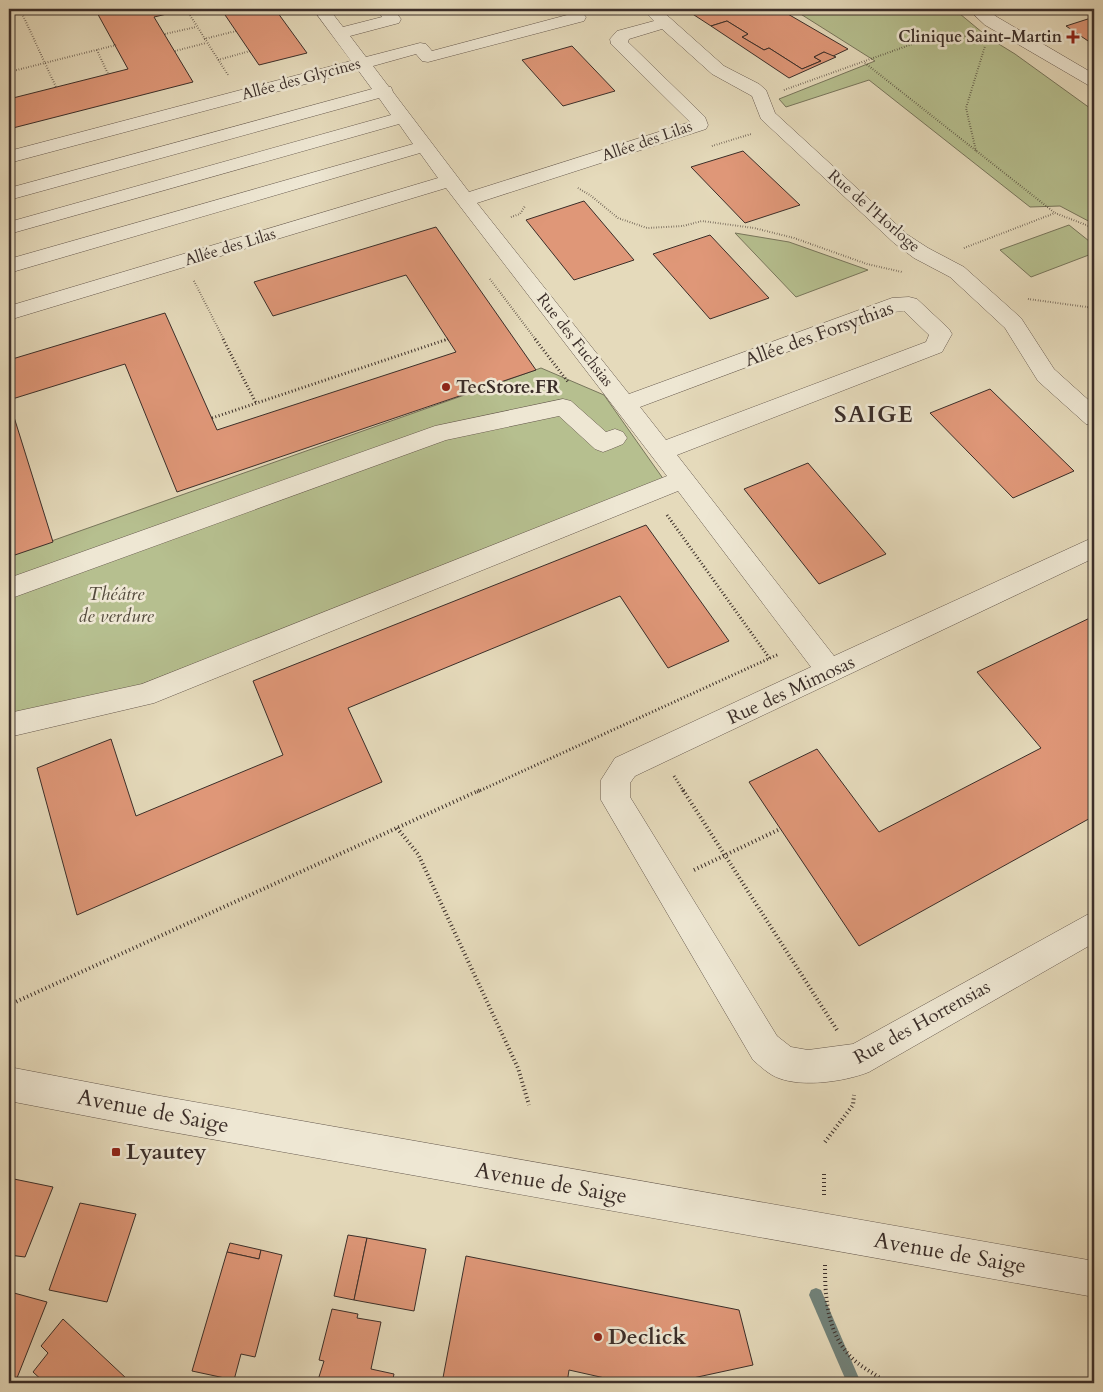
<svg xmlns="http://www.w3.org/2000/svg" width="1103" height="1392" font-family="Cardo,serif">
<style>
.green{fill:#b6bf8f;stroke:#78765c}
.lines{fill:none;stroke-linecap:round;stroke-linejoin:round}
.stream{fill:#72837b;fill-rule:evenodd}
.building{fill:#df9778;stroke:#3b2e29}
.minor-casing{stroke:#66594e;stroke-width:1}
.path-far2{stroke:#3b2e29;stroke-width:2;stroke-dasharray:0.5 2;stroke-linecap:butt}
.path-far1{stroke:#3b2e29;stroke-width:3;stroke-dasharray:1 2.5;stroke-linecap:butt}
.path{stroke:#3b2e29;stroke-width:4;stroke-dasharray:1 3;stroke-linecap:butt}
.minor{fill:#eee7d3;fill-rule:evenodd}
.poi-dot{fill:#8f2418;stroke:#eee7d3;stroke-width:2}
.labels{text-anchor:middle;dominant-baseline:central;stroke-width:5;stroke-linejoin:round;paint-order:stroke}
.far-poi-label{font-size:16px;font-weight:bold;fill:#3b2e29;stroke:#eee7d3;text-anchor:end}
.far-street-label{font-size:16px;fill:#3b2e29;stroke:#eee7d3}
.street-label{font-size:19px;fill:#3b2e29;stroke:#eee7d3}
.poi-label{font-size:19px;font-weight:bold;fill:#3b2e29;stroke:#eee7d3;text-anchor:start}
.park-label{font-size:19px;font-style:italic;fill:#544b3d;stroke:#eee7d3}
.near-street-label{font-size:22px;fill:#3b2e29;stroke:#eee7d3}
.near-poi-label{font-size:22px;font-weight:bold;fill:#3b2e29;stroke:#eee7d3;text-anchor:start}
.district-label{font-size:24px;font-weight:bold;letter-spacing:1px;fill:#3b2e29;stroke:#eee7d3}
</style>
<rect width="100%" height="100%" fill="#e5dabb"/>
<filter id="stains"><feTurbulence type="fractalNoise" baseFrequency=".004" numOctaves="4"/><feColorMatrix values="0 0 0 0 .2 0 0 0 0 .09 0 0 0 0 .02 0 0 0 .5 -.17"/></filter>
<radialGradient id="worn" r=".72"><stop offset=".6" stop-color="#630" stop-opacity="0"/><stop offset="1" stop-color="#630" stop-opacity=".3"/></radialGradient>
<!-- green -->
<g class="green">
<polygon points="802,9 954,9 989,38 1015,54 1094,111 1094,224 1060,206 1030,207 869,80 786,107 779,99 875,61 799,13 804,11"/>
<polygon points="1069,225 1094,245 1094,253 1031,277 1000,250"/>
<polygon points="735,233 789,242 868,270 796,297"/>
<polygon points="541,368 604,395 664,480 137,686 20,714 9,713 9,556"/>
</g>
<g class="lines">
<!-- stream -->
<polygon class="stream" points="816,1288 821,1290 861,1383 847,1383 809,1295 811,1290"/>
</g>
<!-- building -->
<g class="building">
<polygon points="95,9 188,9 154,17 193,82 9,129 9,99 128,69"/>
<polygon points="221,9 275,9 307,53 259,65"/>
<polygon points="702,9 763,9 771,14 781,10 848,49 831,57 824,52 814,57 821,61 802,69 769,48 764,50 742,37 748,34 727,21 711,26 691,13"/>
<polygon points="1094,17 1094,45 1066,26"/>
<polygon points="727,21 748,34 742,37 764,50 769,48 802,69 821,61 814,57 824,52 836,57 789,78 711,26"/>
<polygon points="572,46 615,91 563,106 522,60"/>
<polygon points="743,151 800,205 745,223 691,167"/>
<polygon points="584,201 634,260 574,280 526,220"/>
<polygon points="436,227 536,370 177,492 125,364 9,400 9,360 165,313 217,430 456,352 406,275 273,316 254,282"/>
<polygon points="710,235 769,298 710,319 653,254"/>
<polygon points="990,389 1074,471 1013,498 930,413"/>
<polygon points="9,401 53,542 9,557"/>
<polygon points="808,463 886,554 819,584 744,489"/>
<polygon points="646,525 729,641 668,668 620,596 348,708 382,782 77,915 37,768 111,739 136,816 283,755 253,681"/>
<polygon points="1094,616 1094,701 1092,702 1094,704 1094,816 859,946 749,782 817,749 879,832 1041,748 977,672"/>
<polygon points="9,1178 53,1187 25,1257 9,1255"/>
<polygon points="80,1203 136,1214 107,1302 49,1290"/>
<polygon points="348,1235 367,1238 354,1300 334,1296"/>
<polygon points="367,1238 426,1249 414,1311 354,1300"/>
<polygon points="230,1243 261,1250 259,1259 227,1252"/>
<polygon points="261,1250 282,1255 255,1357 241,1354 234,1380 192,1371 227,1252 259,1259"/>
<polygon points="466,1256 739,1310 753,1365 670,1383 627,1383 569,1370 567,1383 442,1383"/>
<polygon points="14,1293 47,1302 15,1383 9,1383 9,1306"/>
<polygon points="332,1309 358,1314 357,1318 381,1322 371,1369 394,1374 392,1383 332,1383 318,1380 324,1361 319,1360"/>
<polygon points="63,1319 127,1379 124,1383 45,1383 33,1372 48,1353 41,1346"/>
</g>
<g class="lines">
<!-- minor casing -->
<g class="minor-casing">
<g id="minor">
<path d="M313,9h16l14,18 39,-10 -5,-8h16l8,10 -2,4 -49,13 16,21 54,-14 6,1 6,7 135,-36 -5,-6h17l7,8 -2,4 -156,41 -6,-1 -6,-7 -43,12 16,21h2l2,5 76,100 221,-70 -79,-78 -1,-5 7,-8 37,-10 -12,-12h18l64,57 35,18 7,6 9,23 133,122 20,13 36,19 57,51 33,51 40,36v21l-8,-2 -48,-43 -33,-53 -55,-51 -36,-19 -20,-15 -133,-124 -9,-23 -40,-22 -50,-45 -33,10 -1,3 77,75 3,8 -2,4 -229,74 152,191 263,-96 17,-1 8,2 32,30 3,5 -10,18 -265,103 157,201 260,-119v21l-459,218 -5,7v14l147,239 14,11 17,3 45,-6 241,-133v32l-225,129c-25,10 -73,17 -97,3 -7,-4 -13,-10 -19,-15l-152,-260v-20l14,-22 196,-91 -133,-176 -524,212 -145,34v-24l133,-29 525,-208 -221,-288 -437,132v-14l429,-128 -18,-25 -411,120v-14l404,-115 -14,-20 -390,110v-12l382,-107 -12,-17 -370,102v-12l363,-99 -14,-19 -349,93v-12l342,-90zM904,311l25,24 -3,7 -260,98 -26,-33 254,-95z"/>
<polygon points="968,9 986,9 997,17 1094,74 1094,86 1088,85 985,25"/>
<polygon points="563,399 571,401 606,432 615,429 623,432 627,438 623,444 611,449 603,452 595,449 559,416 446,440 9,599 9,578 435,426"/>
<polygon points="9,1067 155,1095 1094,1261 1094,1297 155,1129 9,1101"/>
</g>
</g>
<!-- path-far2 -->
<g class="path-far2">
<polyline points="20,9 56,87"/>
<polyline points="186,9 228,75"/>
<polyline points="9,11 17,9"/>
<polyline points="165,34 196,27"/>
<polyline points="204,39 236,31"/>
<polyline points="97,50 108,74"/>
<polyline points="175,51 206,43"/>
<polyline points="218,60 250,51"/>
<polyline points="865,63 1055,213"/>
<polyline points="9,72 116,45"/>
<polyline points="784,90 932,37 970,36"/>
<polyline points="1089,103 1094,107"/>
<polyline points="712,146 751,134"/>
<polyline points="976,151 966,108 985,46"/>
<polyline points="578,188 590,195 618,218 647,228 683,226 702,221 754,228 794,238 867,264 902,272"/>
<polyline points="511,217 520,214 525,206"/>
<polyline points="964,248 1055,213 1094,228"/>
<polyline points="490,279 536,340"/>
<polyline points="194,281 224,340"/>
<polyline points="1028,299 1094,308"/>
<polyline points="445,340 448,339"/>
</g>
<!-- path-far1 -->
<g class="path-far1">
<polyline points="223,339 256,403"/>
<polyline points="535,339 568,382"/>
<polyline points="212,418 448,339"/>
<polyline points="667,515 770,659"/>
<polyline points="674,776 684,792"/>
<polyline points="477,792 779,654"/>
</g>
<!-- path -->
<g class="path">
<polyline points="683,790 837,1030"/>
<polyline points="397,828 418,854 518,1068 529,1105"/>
<polyline points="694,870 780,829"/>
<polyline points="9,992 13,1003"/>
<polyline points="9,1005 480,790"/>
<polyline points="825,1142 853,1105 854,1095"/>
<polyline points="824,1174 824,1197"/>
<path d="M825,1265c0,34 2,70 29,95 10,9 22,14 32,23"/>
</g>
<!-- minor -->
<use href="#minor" class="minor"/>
</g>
<!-- markers -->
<g class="poi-dot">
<path d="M1070.5 29.5h5v5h5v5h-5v5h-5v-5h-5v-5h5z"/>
<circle cx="446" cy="387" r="5"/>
<rect x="111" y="1147" width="10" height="10" rx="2.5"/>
<circle cx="598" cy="1337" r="5"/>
</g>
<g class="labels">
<!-- far-poi labels -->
<g class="far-poi-label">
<text x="1062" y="37">Clinique Saint-Martin</text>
</g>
<!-- far-street labels -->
<g class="far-street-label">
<text transform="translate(301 79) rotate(-15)">Allée des Glycines</text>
<text transform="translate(647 141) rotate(-19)">Allée des Lilas</text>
<text transform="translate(874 211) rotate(41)">Rue de l'Horloge</text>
<text transform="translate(230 247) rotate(-17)">Allée des Lilas</text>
<text transform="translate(575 340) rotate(52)">Rue des Fuchsias</text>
</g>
<!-- street labels -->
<g class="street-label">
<text transform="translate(819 334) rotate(-20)">Allée des Forsythias</text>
<text transform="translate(791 690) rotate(-25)">Rue des Mimosas</text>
<text transform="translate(922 1022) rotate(-29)">Rue des Hortensias</text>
</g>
<!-- poi labels -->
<g class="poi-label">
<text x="456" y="387">TecStore.FR</text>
</g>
<!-- park labels -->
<g class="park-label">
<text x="116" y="594">Théâtre<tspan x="116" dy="22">de verdure</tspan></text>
</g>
<!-- near-street labels -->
<g class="near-street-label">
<text transform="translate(153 1111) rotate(11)">Avenue de Saige</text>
<text transform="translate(551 1183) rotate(10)">Avenue de Saige</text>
<text transform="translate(950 1253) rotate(10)">Avenue de Saige</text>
</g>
<!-- near-poi labels -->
<g class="near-poi-label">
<text x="126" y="1152">Lyautey</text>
<text x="608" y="1337">Declick</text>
</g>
<!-- district labels -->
<g class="district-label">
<text x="874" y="414">SAIGE</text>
</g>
</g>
<!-- margin -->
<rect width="1103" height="1392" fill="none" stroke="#e5dabb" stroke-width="30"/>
<rect x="10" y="10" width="1083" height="1372" fill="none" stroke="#3b2e29" stroke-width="2.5"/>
<rect x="15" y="15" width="1073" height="1362" fill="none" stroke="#3b2e29"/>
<rect width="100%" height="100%" filter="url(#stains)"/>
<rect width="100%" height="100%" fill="url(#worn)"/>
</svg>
